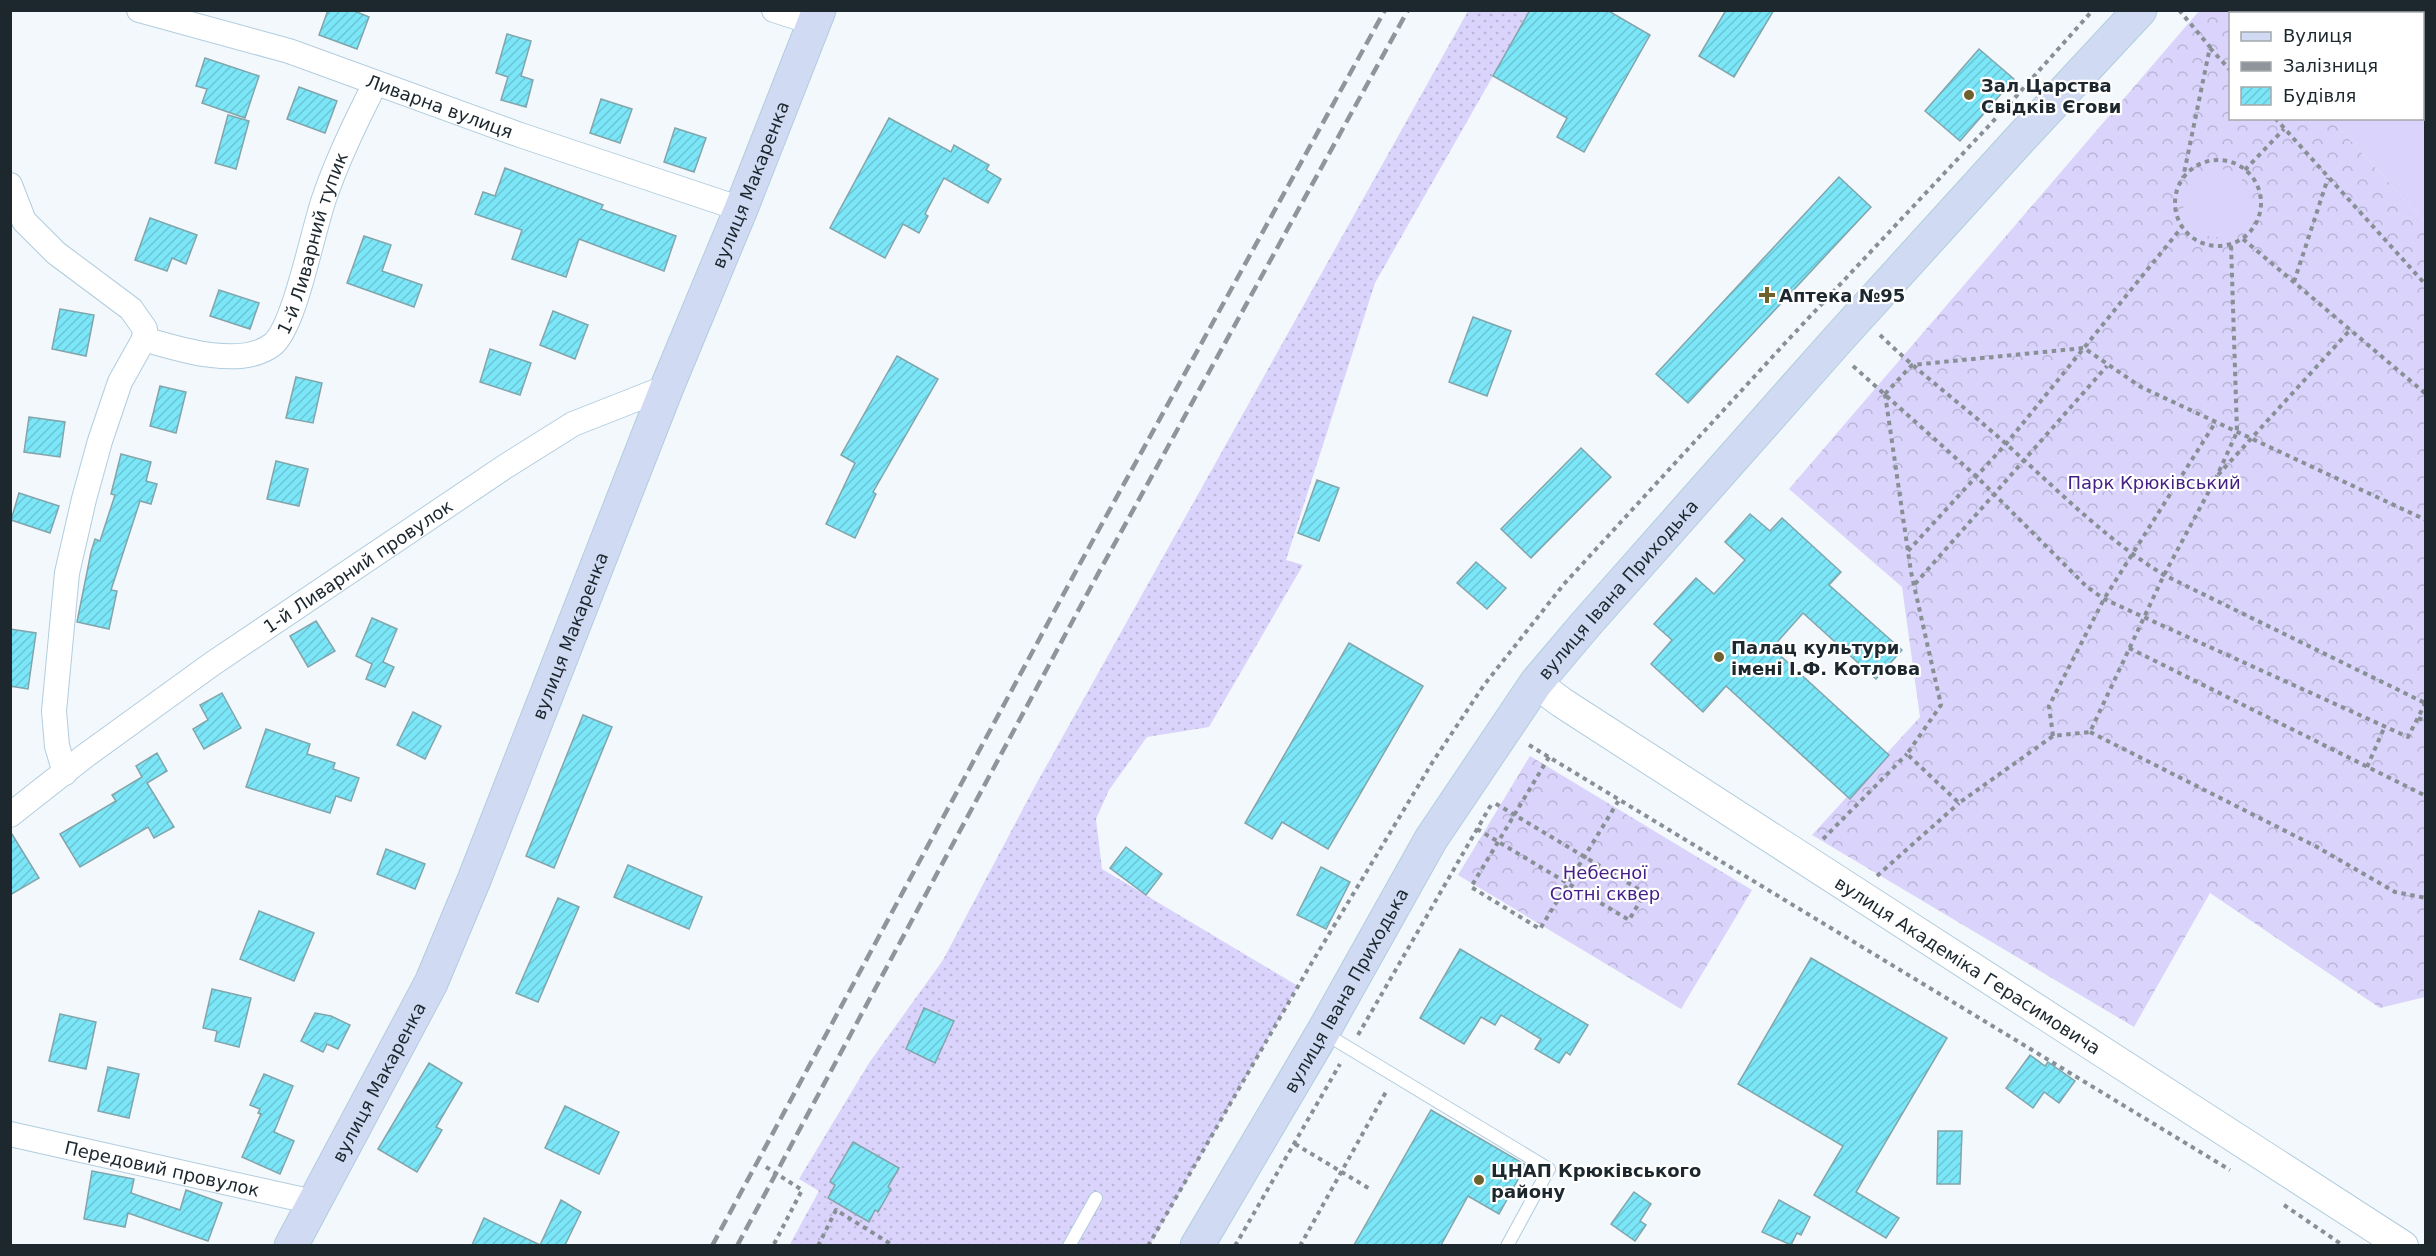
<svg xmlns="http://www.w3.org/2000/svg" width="2436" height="1256" font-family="'DejaVu Sans',sans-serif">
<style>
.grass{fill:url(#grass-dots)}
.forest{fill:url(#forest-crowns)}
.pitch{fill:#dad3fb}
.building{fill:url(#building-hatch);stroke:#82a5ab;stroke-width:1.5}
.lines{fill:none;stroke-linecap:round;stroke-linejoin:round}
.service-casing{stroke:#b1cddf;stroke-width:14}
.minor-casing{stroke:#b1cddf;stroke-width:26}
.tertiary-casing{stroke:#b1cddf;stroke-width:32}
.secondary-casing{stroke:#b1cddf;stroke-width:35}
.path{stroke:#889096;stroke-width:4;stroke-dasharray:4.5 4.5;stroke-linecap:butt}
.service{stroke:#fff;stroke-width:12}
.minor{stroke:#fff;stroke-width:24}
.tertiary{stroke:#fff;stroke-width:30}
.secondary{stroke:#d0dbf3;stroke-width:33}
.rail{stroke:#8e969b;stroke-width:4.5;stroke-dasharray:12 6;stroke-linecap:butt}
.poi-dot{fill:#6d612e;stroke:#fff;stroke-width:2}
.labels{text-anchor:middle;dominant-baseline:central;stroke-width:4.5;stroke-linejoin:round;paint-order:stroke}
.poi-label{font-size:18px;font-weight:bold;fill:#1c272e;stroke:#fff;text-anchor:start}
.street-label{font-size:18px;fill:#1c272e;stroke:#fff}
.park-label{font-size:18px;fill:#442086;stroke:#fff}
</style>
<defs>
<pattern id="grass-dots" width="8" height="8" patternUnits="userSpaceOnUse" patternTransform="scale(1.5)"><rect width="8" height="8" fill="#dad3fb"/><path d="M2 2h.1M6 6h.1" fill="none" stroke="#bab5d7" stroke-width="1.8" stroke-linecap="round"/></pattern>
<pattern id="forest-crowns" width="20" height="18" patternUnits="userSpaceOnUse" patternTransform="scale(1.5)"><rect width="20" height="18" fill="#dad3fb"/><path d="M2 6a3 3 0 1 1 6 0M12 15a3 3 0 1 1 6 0" fill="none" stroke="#bab5d7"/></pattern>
<pattern id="building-hatch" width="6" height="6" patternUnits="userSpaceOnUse" patternTransform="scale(1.5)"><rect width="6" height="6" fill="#7be6f7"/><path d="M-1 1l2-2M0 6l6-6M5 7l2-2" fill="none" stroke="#6ac5d4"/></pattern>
</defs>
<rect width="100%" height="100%" fill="#f2f8fc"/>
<!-- grass -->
<polygon class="grass" points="1468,11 1530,11 1375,283 1286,560 1303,565 1209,727 1147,737 1109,790 1096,819 1102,869 1298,986 1150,1245 789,1246 819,1191 799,1179 869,1063 943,960 1034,788"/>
<!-- forest -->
<g class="forest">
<polygon points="2199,11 2232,11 2235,13 2230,14 2230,118 2331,119 2425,222 2425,997 2380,1008 2210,893 2134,1027 1812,835 1920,717 1902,587 1789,489"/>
<polygon points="1530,756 1752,890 1681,1009 1458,875"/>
</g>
<!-- pitch -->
<g class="pitch">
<polygon points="2232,11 2425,11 2425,222 2331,119 2422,118 2422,14 2235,14"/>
<circle cx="2217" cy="203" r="34"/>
</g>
<!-- building -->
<g class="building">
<polygon points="328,10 352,10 369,17 357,49 319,35"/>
<polygon points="1530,10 1607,10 1650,35 1584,152 1557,137 1567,118 1493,76"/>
<polygon points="1726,10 1774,10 1734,77 1699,56"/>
<polygon points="507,34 531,41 521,76 533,80 526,107 501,100 508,77 496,73"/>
<polygon points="1979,49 2014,79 1960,141 1925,111"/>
<polygon points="205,58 259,76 245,118 202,103 207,89 196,86"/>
<polygon points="299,87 337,101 325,133 287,119"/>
<polygon points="601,99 632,109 620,143 590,133"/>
<polygon points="228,115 249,121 236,169 215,163"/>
<polygon points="889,118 951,152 954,145 989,165 986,170 1001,179 988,203 944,178 925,214 928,216 919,233 903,224 885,258 830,228"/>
<polygon points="675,128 706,138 694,172 664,162"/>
<polygon points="505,168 603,205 601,209 676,236 664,271 579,239 566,277 512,259 522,230 475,214 483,192 495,196"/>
<polygon points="1839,177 1871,207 1688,403 1656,374"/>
<polygon points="150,218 197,235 186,264 172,258 167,271 135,260"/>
<polygon points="364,236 391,245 382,271 422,285 414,307 347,283"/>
<polygon points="219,290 259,303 250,329 210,316"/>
<polygon points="60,309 94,315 86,356 52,349"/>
<polygon points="553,311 588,325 575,359 540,345"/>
<polygon points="1473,317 1511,331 1487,396 1449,382"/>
<polygon points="490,349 531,363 520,395 480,382"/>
<polygon points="897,356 938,379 873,492 876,494 855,538 826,524 855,463 841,455"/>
<polygon points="296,377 322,383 313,423 286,418"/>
<polygon points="160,386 186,392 176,433 150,426"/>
<polygon points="29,417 65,422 60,457 24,452"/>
<polygon points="1581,448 1611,477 1531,558 1501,529"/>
<polygon points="121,454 151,462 146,481 157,484 151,504 140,501 111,590 117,591 109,629 77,622 91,552 95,539 100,541 115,495 111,494"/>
<polygon points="276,461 308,469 299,506 267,499"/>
<polygon points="1317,480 1339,488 1319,541 1298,533"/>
<polygon points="19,493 59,506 50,533 11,520"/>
<polygon points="1750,514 1770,531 1782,518 1841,572 1829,585 1902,650 1876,679 1803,613 1772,648 1889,755 1850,799 1726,686 1703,712 1651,664 1672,640 1654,624 1696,578 1714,594 1745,560 1725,542"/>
<polygon points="1476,562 1506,588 1487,609 1457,583"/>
<polygon points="372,618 397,629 383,662 394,667 385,687 366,679 372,664 356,656"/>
<polygon points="316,621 335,651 308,667 290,636"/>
<polygon points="10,629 36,633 28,689 10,686"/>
<polygon points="1349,643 1423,686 1328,849 1282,822 1272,839 1245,823"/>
<polygon points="222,693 241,728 204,749 193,729 208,720 200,705"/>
<polygon points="413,712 441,726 425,759 397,745"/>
<polygon points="583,715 612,727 554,868 526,856"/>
<polygon points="266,729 310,744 307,754 335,763 333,769 359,778 351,801 336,796 330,813 246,787"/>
<polygon points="157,753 167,771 147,783 174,827 154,838 148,827 80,867 60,834 116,801 112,795 142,777 136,766"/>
<polygon points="10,831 39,878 10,895"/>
<polygon points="1126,847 1162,874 1146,895 1110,868"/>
<polygon points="386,849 425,864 415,889 377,874"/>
<polygon points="628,865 702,897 689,929 614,897"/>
<polygon points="1321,867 1350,882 1326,929 1297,915"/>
<polygon points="558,898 579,907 538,1002 516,993"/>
<polygon points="259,911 314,933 294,981 240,959"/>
<polygon points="1460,949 1588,1025 1570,1055 1566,1052 1559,1063 1535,1049 1541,1039 1501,1015 1495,1025 1481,1017 1464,1044 1420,1018"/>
<polygon points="1811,958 1947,1038 1856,1192 1899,1218 1886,1238 1814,1195 1843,1146 1738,1084"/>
<polygon points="212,989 251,998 239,1047 215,1041 217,1031 203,1028"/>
<polygon points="924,1008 954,1021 935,1063 906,1049"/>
<polygon points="315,1013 331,1016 350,1025 338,1049 327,1044 323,1052 301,1041"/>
<polygon points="60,1014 96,1022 86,1069 49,1061"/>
<polygon points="2030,1055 2045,1066 2048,1062 2075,1081 2059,1103 2044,1092 2033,1108 2006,1088"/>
<polygon points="429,1063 462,1083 436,1127 442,1130 417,1172 378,1149"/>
<polygon points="108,1067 139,1074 129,1118 98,1111"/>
<polygon points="264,1074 293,1086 274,1132 294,1141 280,1174 242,1157 261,1114 258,1113 260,1109 250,1105"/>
<polygon points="565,1106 619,1132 599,1174 545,1148"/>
<polygon points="1431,1110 1526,1165 1499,1214 1468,1196 1441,1245 1354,1245"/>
<polygon points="1938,1131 1962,1131 1960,1184 1937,1184"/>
<polygon points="853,1142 899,1168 888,1187 891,1189 878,1212 875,1210 869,1222 828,1198 835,1185 830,1182"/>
<polygon points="92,1171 134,1179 131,1193 180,1210 186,1190 222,1203 208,1241 128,1213 125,1227 84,1219"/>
<polygon points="1634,1192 1651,1204 1640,1221 1646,1225 1635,1241 1611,1224"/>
<polygon points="561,1200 581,1212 565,1245 472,1245 484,1218 540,1245"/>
<polygon points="1779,1200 1810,1217 1801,1235 1797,1233 1791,1245 1762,1232"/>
</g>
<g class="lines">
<!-- service casing -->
<g class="service-casing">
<g id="service">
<polyline points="1324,1033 1549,1169 1507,1246"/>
<polyline points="1069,1246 1096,1198"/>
</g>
</g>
<!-- minor casing -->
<g class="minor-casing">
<g id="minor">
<path id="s1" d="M139,10l150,41 231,84 221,74"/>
<polyline points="774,10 814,23"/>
<polyline points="10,185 24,221 56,253 131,309 145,329 144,339 120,382 100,441 84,499 67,573 54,711 57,746 65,773"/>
<path id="s2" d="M144,339c34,10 96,30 128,6 23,-17 41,-117 53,-149 13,-38 32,-77 50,-112"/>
<path id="s3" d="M10,815l75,-59 127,-92 294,-198 67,-42 94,-37"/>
<path id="s4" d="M10,1134l303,68"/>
</g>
</g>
<!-- tertiary casing -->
<g class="tertiary-casing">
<g id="tertiary">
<path id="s5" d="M1536,683l25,19 842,544"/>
</g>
</g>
<!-- secondary casing -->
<g class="secondary-casing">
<g id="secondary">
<path id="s6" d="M291,1246l140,-263 43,-103 193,-493 74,-178 78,-199"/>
<path id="s7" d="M1197,1246l126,-214 108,-193 105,-156 49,-58 255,-288 180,-198 120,-129"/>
</g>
</g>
<!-- path -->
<g class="path">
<polyline points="2179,10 2210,47 2183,178"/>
<polyline points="2210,48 2230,70"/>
<polyline points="2003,111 2093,10"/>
<polyline points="2275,118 2426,285"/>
<circle cx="2218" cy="203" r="43"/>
<polyline points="2245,170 2284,129"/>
<polyline points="2243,239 2426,394"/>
<polyline points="2294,282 2328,178"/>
<path d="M1880,335c40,39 84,71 125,108 52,46 100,96 159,132l261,128"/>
<polyline points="1853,366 1978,478 2086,586 2104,599 2408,737 2426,702"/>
<polyline points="1885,394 1911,572 1941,705 1907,754 1959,803 2053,736 2090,732 2164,575 2216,478 2237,432 2231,244"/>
<polyline points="1885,394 1912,365 2084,348 2141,387 2426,520"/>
<polyline points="2218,475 2350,330"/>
<polyline points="1908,551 2006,444 2182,227"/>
<polyline points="1915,584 2107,366"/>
<polyline points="2129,648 2426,796"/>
<polyline points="2418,718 2426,721"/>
<polyline points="2090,732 2317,847 2395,892 2426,898"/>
<polyline points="2053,736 2049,706 2104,599 2215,423"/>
<polyline points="1529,745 2230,1170"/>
<polyline points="1549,757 1471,887 1540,929 1619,800"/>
<polyline points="2367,767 2385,726"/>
<polyline points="1477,829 1629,920 1645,893 1493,802"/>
<polyline points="1823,839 1907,754"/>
<polyline points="1877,876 1959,803"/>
<polyline points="1358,1035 1491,805"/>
<polyline points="1295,1144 1370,1189"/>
<polyline points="766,1167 802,1190 773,1246"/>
<polyline points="2284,1205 2344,1246"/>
<polyline points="818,1246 836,1210 894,1246"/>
<polyline points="1148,1246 1308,969 1432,763 1484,685 1564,584 1787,341 1998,116"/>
<polyline points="1235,1246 1340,1064"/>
<polyline points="1300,1246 1387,1090"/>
</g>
<!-- service -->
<use href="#service" class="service"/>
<!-- minor -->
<use href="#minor" class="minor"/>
<!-- tertiary -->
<use href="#tertiary" class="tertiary"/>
<!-- secondary -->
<use href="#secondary" class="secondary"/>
<!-- rail -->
<g class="rail">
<polyline points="712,1246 1076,571 1385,10"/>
<polyline points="737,1246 1093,583 1408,10"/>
</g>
</g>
<!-- markers -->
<g class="poi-dot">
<circle cx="1969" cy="95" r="6"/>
<path d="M1764 286h6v6h6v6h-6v6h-6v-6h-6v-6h6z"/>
<circle cx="1719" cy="657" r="6"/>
<circle cx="1479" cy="1180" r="6"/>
</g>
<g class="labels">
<!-- poi labels -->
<g class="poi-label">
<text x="1981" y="85">Зал Царства<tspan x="1981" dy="21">Свідків Єгови</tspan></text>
<text x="1779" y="295">Аптека №95</text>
<text x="1731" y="647">Палац культури<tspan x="1731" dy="21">імені І.Ф. Котлова</tspan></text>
<text x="1491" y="1170">ЦНАП Крюківського<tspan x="1491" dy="21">району</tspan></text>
</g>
<!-- street labels -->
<g class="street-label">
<text stroke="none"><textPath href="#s1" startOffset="316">Ливарна вулиця</textPath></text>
<text stroke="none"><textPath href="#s6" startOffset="1158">вулиця Макаренка</textPath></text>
<text stroke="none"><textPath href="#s2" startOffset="243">1-й Ливарний тупик</textPath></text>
<text stroke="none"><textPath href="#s3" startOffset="428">1-й Ливарний провулок</textPath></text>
<text stroke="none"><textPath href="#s7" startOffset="782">вулиця Івана Приходька</textPath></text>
<text stroke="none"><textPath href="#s6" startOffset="672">вулиця Макаренка</textPath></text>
<text stroke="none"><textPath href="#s5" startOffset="516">вулиця Академіка Герасимовича</textPath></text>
<text stroke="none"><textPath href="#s7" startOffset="296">вулиця Івана Приходька</textPath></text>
<text stroke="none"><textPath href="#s6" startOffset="186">вулиця Макаренка</textPath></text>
<text stroke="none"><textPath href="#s4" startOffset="156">Передовий провулок</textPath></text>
</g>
<!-- park labels -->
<g class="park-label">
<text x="2154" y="482">Парк Крюківський</text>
<text x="1605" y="872">Небесної<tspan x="1605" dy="21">Сотні сквер</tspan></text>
</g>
</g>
<!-- border -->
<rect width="2436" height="1256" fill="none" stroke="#1c272e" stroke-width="24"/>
<!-- legend -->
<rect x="2229" y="12" width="195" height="108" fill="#ffffff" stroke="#a4a9ab" stroke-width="1.5"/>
<rect x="2241" y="32" width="30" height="9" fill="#d0dbf3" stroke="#a4a9ab" stroke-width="1.5"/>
<text x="2283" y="42" font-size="18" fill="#1c272e">Вулиця</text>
<rect x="2241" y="62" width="30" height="9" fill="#8e969b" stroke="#a4a9ab" stroke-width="1.5"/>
<text x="2283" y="72" font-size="18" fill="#1c272e">Залізниця</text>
<rect x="2241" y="87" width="30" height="18" fill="url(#building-hatch)" stroke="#a4a9ab" stroke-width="1.5"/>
<text x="2283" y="102" font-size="18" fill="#1c272e">Будівля</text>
</svg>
